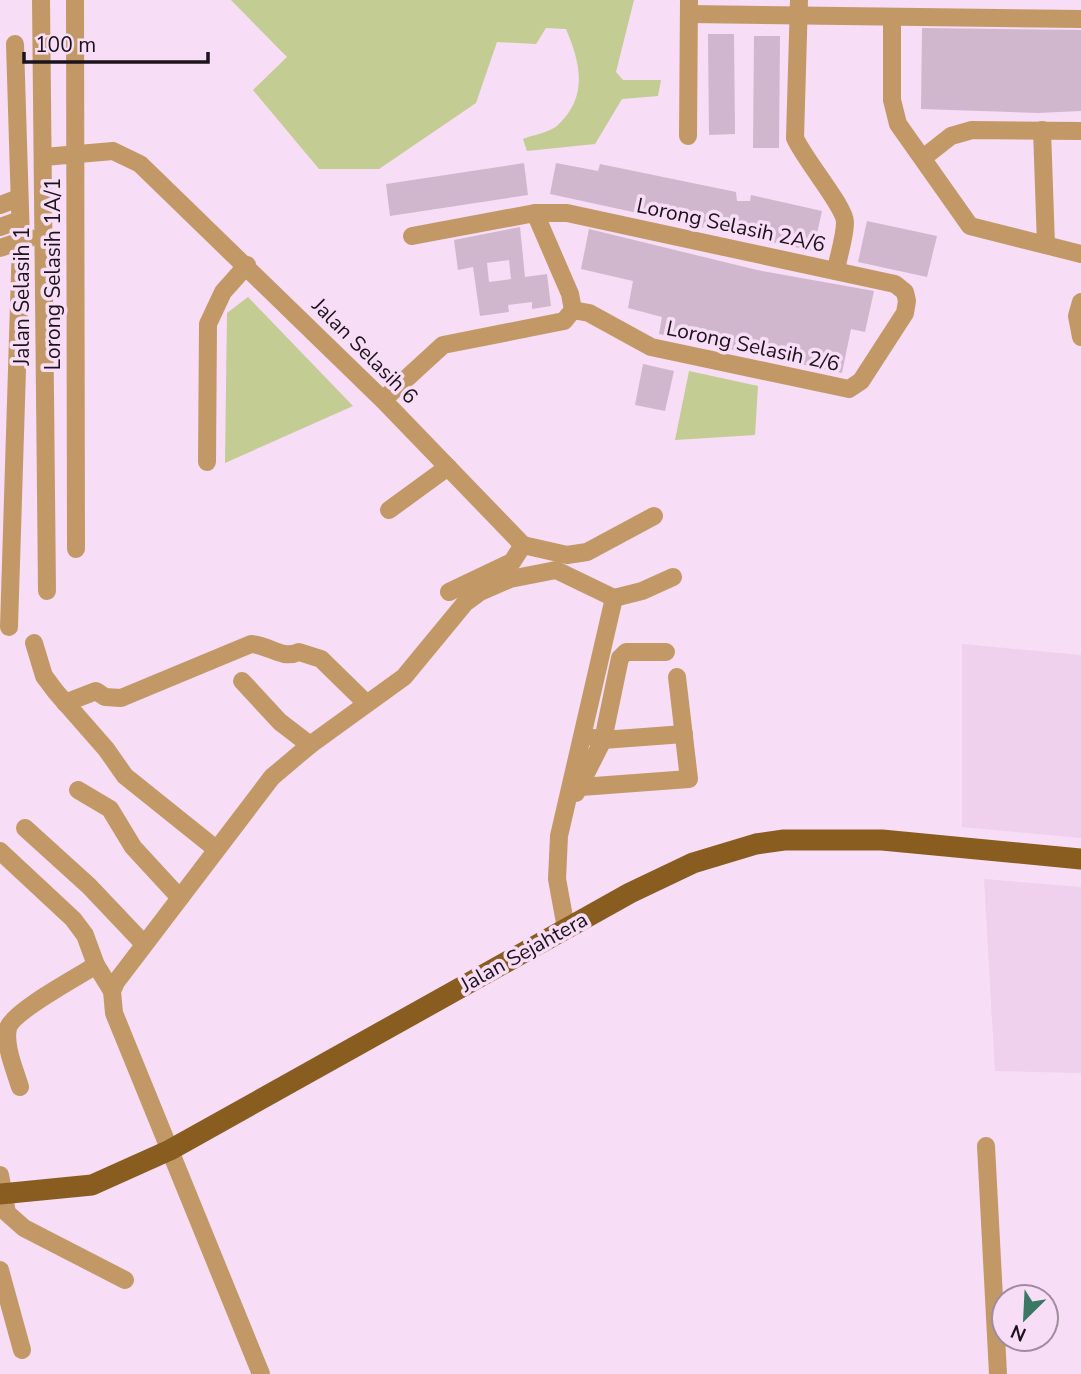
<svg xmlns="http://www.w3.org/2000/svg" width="1081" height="1374" font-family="'Nunito Sans',sans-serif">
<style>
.built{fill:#efd0ed}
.green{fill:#c2cc93}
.building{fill:#d0b7ce;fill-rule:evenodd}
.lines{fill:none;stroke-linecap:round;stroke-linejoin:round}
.minor{stroke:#c29966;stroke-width:18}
.major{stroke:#895d20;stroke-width:21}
.labels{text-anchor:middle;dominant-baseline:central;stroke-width:7;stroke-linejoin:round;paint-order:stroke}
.street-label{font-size:21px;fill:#1c131c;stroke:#f7ddf5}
</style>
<rect width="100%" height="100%" fill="#f7ddf5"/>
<!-- built -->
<g class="built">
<polygon points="962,644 1081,655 1081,838 962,827"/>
<polygon points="984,879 1081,887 1081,1073 995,1071"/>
</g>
<!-- green -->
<g class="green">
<path d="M231,0h403l-18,72 7,8h38l-3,16 -36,3 -27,45 -68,7 -4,-12c10,-4 28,-7 35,-14 31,-29 22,-63 8,-96l-20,-1 -10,16 -39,-2 -21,61 -97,66h-60l-66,-79 34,-33z"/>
<polygon points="248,297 353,406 225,463 227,313"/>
<polygon points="689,371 758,386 755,435 675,440"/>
</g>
<!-- building -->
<g class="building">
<polygon points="922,28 1081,30 1081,111 1038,113 921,109"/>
<polygon points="708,34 734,34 735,134 709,135"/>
<polygon points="754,36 780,36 779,148 753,148"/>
<polygon points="524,163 528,195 390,216 386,184"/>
<polygon points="556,163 598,171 600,164 736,192 737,201 750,201 751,195 822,211 813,251 550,194"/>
<polygon points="867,221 937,236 927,277 858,262"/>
<path d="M520,227l5,50 22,-3 4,32 -19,3v-7l-24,3 1,7 -29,4 -7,-49 -15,3 -4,-30zM509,260l2,19 -22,3 -2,-19z"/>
<polygon points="589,229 757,270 874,291 865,332 851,329 842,373 659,334 662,317 628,308 633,281 581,269"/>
<polygon points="643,364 674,371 665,411 635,405"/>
</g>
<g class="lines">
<!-- minor -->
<g class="minor">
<polyline points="41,0 47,591"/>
<polyline points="75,0 76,549"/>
<path d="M799,0l-4,138c9,21 50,69 50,84 0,16 -7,34 -9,49"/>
<polyline points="689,14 1081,19"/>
<polyline points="892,17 892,100 898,124 970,226 1081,254"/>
<polyline points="1042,130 1046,245"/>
<polyline points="688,136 689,0"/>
<polyline points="44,157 113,151 140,164 383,400 523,545 567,555 587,552 654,516"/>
<polyline points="923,158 951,136 972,130 1081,131"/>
<polyline points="0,205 19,198"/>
<polyline points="535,213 567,213 895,284 905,292 907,301 905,313 861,381 849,389 651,347 589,313 573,310"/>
<polyline points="0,227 20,220"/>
<polyline points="0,248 30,238"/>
<polyline points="1081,302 1077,316 1081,337"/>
<polyline points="383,400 443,345 564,321 573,310 570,294 535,213 412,236"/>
<polyline points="207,462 208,324 223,292 247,265"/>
<polyline points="389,510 448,467"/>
<polyline points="449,592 512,562 523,545"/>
<polyline points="614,598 642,591 673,577"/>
<polyline points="9,627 21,241 15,44"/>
<polyline points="34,643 44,676 56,692 106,749 125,776 216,849"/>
<polyline points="242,681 280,722 310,745"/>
<path d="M65,703l31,-12 9,6 16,1 130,-54c19,1 30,16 48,8l22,7 45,44"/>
<polyline points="594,738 603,740 684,734"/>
<polyline points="581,787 689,779 677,677"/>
<polyline points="78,790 110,809 133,847 180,898"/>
<polyline points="576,793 603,740 620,658 626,652 666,652"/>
<polyline points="25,828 89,886 144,944"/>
<polyline points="0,851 73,919 85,935 96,965 112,991"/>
<polyline points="566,928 557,879 559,836 614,598"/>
<path d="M20,1087c-5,-17 -16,-41 -12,-59 5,-17 70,-51 88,-63"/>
<polyline points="986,1146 998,1374"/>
<polyline points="0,1175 7,1213 24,1228 125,1280"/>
<polyline points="0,1270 22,1350"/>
<polyline points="261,1374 114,1013 112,991 116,982 272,777 310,745 404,677 465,603 480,592 510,579 556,570 614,598"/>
</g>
<!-- major -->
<polyline class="major" points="0,1194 92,1185 170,1150 630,893 693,863 756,844 784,840 882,840 1081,859"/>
</g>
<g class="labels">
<!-- street labels -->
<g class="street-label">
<text transform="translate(731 225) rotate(12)">Lorong Selasih 2A/6</text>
<text transform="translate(53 274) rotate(-90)">Lorong Selasih 1A/1</text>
<text transform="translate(22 296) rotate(-90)">Jalan Selasih 1</text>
<text transform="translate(753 346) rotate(12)">Lorong Selasih 2/6</text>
<text transform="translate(365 351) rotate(45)">Jalan Selasih 6</text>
<text transform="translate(524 952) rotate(-29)">Jalan Sejahtera</text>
</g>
</g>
<!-- north arrow -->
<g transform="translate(1025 1318) rotate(204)"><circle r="33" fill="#f7ddf5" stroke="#9f8c9e" stroke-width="2"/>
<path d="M0-5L12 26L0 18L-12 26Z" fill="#3b7762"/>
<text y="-10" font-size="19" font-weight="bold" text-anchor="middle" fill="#1c131c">N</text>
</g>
<!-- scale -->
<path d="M24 52v10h184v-10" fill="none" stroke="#1c131c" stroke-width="3.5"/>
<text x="35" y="52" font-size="21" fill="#1c131c" stroke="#f7ddf5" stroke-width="5" paint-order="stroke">100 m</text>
</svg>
